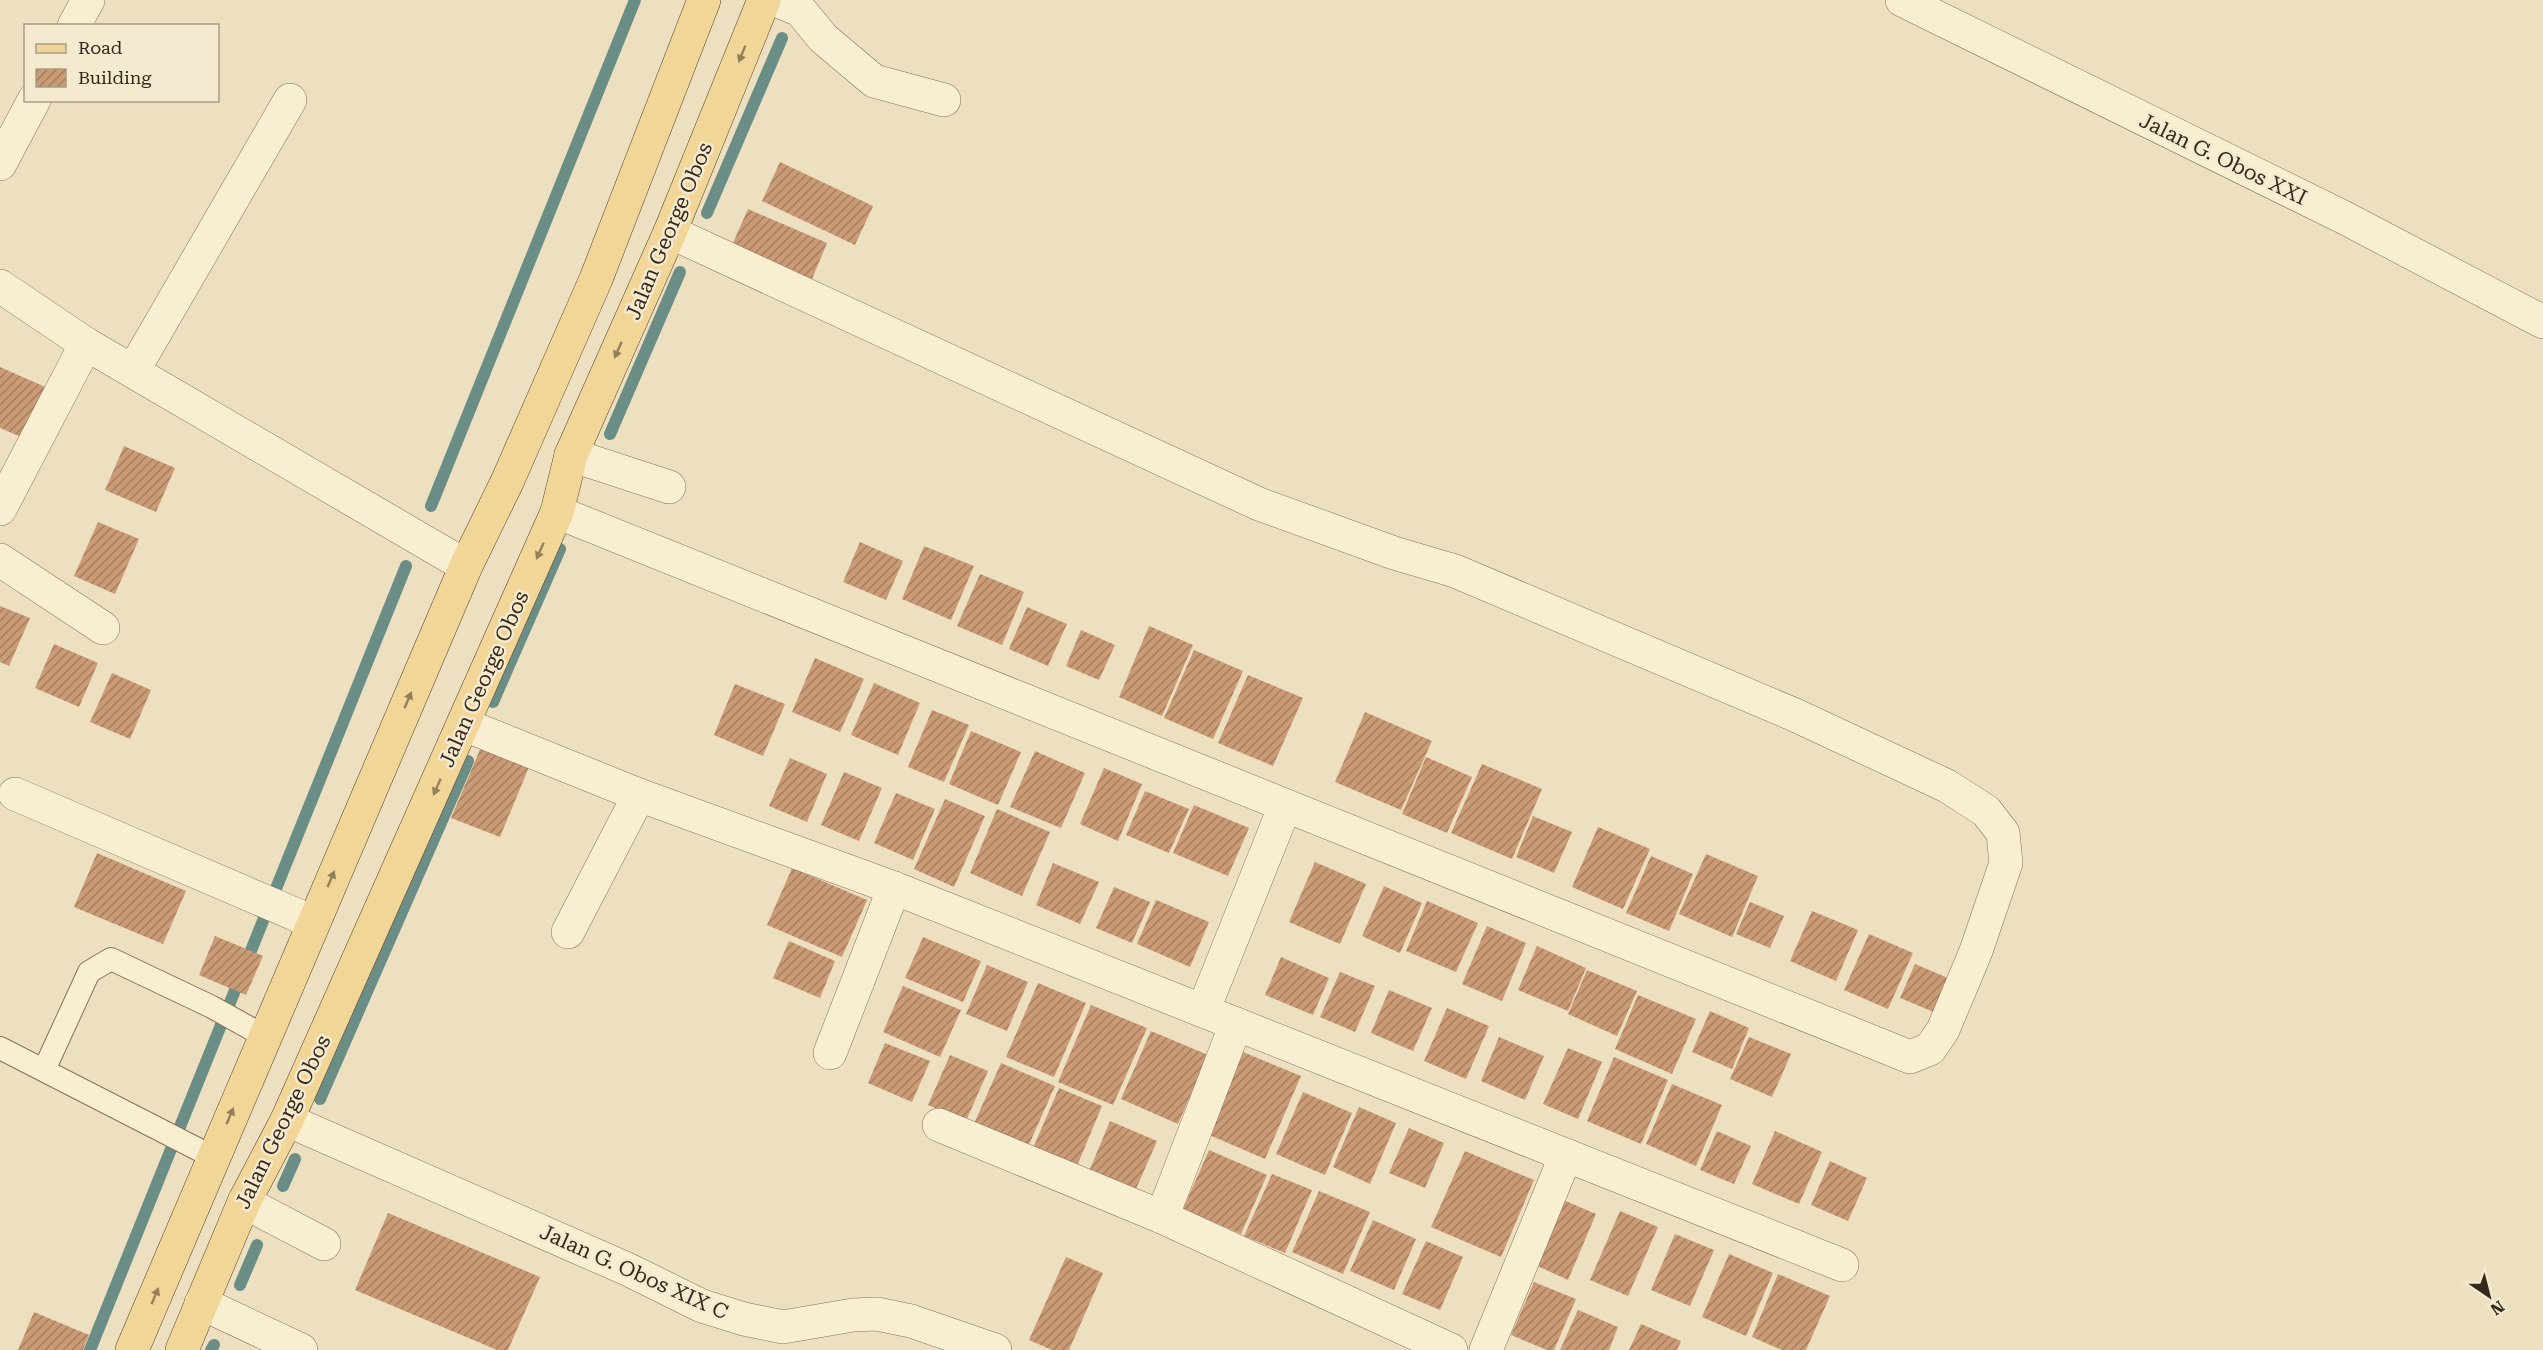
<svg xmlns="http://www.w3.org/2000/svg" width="2543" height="1350" font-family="'Roboto Serif',serif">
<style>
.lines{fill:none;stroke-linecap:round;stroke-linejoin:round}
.stream{stroke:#6a8d85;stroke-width:12}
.building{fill:url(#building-hatch)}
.service-casing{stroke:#867158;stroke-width:24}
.minor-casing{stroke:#867158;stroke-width:34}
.primary-casing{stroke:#533f2c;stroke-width:34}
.service{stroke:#f8eed2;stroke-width:22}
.minor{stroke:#f8eed2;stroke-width:33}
.primary{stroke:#f1d697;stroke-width:33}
.oneway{fill:#93805a}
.labels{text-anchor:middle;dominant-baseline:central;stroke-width:5;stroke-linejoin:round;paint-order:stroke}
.street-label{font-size:21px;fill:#35291c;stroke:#f5eacf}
</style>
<defs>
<pattern id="building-hatch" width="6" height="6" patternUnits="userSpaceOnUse" patternTransform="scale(1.5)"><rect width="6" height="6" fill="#cb9b76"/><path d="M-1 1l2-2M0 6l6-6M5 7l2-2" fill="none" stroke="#a67e60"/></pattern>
</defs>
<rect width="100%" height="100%" fill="#ede0c0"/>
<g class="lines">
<!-- stream -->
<g class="stream">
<polyline points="707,213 782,38"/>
<polyline points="610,434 680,272"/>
<polyline points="431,506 635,0"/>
<polyline points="493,702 560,549"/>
<polyline points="320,1099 468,761"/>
<polyline points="283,1186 295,1159"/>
<polyline points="240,1285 257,1245"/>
<polyline points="90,1350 406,566"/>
<polyline points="211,1350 214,1345"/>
</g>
</g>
<!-- building -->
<g class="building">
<polygon points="780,162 873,206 855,245 762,201"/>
<polygon points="748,209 827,243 812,279 732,245"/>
<polygon points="0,367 50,389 28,440 0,428"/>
<polygon points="124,446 175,468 156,512 105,490"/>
<polygon points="98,522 139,539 115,594 74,576"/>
<polygon points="860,542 903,561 886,600 843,582"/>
<polygon points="924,546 974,566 951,620 902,599"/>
<polygon points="980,574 1024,592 1002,645 957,626"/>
<polygon points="0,606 30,618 9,666 0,662"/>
<polygon points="1027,607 1067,624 1048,666 1009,649"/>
<polygon points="1149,626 1193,645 1162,716 1119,697"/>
<polygon points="1081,630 1115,645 1099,680 1066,666"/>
<polygon points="54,644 98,663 79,707 35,688"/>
<polygon points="1194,650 1243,671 1213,739 1164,718"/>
<polygon points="815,658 864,679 840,732 792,712"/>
<polygon points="112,673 151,690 130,739 90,722"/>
<polygon points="1248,675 1303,698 1273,766 1218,743"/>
<polygon points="874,683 920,703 898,755 851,735"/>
<polygon points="735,684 785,704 763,756 714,735"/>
<polygon points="932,710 969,725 944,782 908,767"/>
<polygon points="1365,712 1432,741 1401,810 1335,782"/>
<polygon points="971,731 1021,752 998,805 949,784"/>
<polygon points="481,747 529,767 500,837 451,818"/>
<polygon points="1035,751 1085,773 1061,828 1010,807"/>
<polygon points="1426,757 1472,777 1447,833 1402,814"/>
<polygon points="790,758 827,774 807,822 769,806"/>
<polygon points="1482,764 1542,789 1512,859 1451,833"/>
<polygon points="1104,768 1142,784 1118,841 1080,824"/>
<polygon points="844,772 882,788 859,841 821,825"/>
<polygon points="1145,791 1189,809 1169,853 1126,835"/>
<polygon points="896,793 935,809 913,860 874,843"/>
<polygon points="945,799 985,816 954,887 914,869"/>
<polygon points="1194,805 1249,828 1228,876 1173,853"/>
<polygon points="997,809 1050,832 1022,896 970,873"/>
<polygon points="1533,816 1572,832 1554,873 1516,857"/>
<polygon points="1598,827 1650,849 1623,909 1572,887"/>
<polygon points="97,853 186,891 163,944 74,907"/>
<polygon points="1706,854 1758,876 1732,937 1679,914"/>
<polygon points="1651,856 1693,874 1669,931 1626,913"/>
<polygon points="1315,862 1366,884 1340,944 1289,922"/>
<polygon points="1053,863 1099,882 1080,924 1036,905"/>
<polygon points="792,868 867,900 842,957 767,925"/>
<polygon points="1384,886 1422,903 1400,953 1362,936"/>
<polygon points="1114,887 1150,902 1132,943 1096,928"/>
<polygon points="1156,900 1209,922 1190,967 1137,944"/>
<polygon points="1427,901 1478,923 1456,972 1406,951"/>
<polygon points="1750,902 1784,916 1770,948 1736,934"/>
<polygon points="1812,911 1858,930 1836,981 1790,961"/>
<polygon points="1487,926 1526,943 1502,1001 1462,984"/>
<polygon points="1869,934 1913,953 1888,1009 1844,990"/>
<polygon points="215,936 263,956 246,995 199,975"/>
<polygon points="923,937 981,961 963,1002 905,978"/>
<polygon points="789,941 835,961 820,998 773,978"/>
<polygon points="1537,946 1586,968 1568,1011 1518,990"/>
<polygon points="1281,957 1329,978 1313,1015 1265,995"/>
<polygon points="1915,964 1955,981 1941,1015 1900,998"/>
<polygon points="987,965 1028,982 1007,1031 966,1014"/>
<polygon points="1587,970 1637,991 1617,1036 1568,1014"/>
<polygon points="1340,972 1375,986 1355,1032 1320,1017"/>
<polygon points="1038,983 1086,1003 1054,1077 1006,1057"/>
<polygon points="903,986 961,1010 940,1057 883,1032"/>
<polygon points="1389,990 1432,1008 1413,1051 1371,1033"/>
<polygon points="1638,995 1696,1019 1672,1074 1615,1049"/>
<polygon points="1091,1005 1147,1028 1113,1105 1058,1082"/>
<polygon points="1447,1008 1489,1026 1466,1079 1424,1061"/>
<polygon points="1710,1011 1749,1028 1732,1069 1692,1052"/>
<polygon points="1151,1031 1208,1055 1178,1124 1121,1099"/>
<polygon points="1499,1037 1544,1056 1525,1100 1481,1081"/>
<polygon points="1749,1037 1791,1054 1772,1097 1730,1079"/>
<polygon points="885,1043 930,1061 912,1102 868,1083"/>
<polygon points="1568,1048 1602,1062 1578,1119 1543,1104"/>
<polygon points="1243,1052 1301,1076 1265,1159 1207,1134"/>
<polygon points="950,1055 988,1071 966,1121 928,1105"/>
<polygon points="1614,1057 1668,1080 1641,1144 1587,1121"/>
<polygon points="1001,1063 1055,1086 1027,1149 973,1126"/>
<polygon points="1672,1084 1722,1105 1696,1166 1646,1144"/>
<polygon points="1059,1088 1102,1106 1077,1166 1033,1148"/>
<polygon points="1303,1092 1352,1113 1325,1175 1276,1154"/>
<polygon points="1359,1107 1396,1123 1370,1184 1333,1167"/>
<polygon points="1110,1121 1157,1141 1136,1189 1090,1169"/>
<polygon points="1409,1128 1444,1143 1425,1188 1389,1173"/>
<polygon points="1717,1131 1751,1146 1734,1184 1700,1170"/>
<polygon points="1775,1131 1822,1152 1799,1204 1752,1184"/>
<polygon points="1209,1150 1267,1175 1241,1234 1183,1209"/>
<polygon points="1465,1151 1534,1180 1501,1257 1431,1227"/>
<polygon points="1830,1161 1867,1178 1848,1221 1811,1205"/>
<polygon points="1272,1174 1312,1190 1285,1253 1244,1236"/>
<polygon points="1319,1191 1370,1212 1343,1274 1292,1252"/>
<polygon points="1561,1199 1596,1214 1568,1280 1533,1264"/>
<polygon points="1620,1211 1658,1227 1628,1296 1590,1280"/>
<polygon points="388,1213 540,1277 508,1350 497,1350 355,1290"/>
<polygon points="1373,1220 1416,1239 1394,1290 1350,1271"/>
<polygon points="1675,1234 1714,1250 1690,1306 1651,1290"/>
<polygon points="1426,1241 1463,1257 1440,1310 1402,1294"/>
<polygon points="1729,1254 1773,1273 1746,1336 1702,1317"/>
<polygon points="1066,1257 1103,1273 1069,1350 1052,1350 1029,1340"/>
<polygon points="1778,1274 1830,1296 1806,1350 1782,1350 1752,1337"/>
<polygon points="1534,1282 1576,1299 1554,1350 1547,1350 1511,1335"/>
<polygon points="1578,1310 1618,1327 1609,1350 1560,1350"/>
<polygon points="34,1312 89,1335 83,1350 18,1350"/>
<polygon points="1641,1324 1681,1341 1677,1350 1629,1350"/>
</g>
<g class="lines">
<!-- service casing -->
<g class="service-casing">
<g id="service">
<polyline points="0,1048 213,1157"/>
<polyline points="44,1070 89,972 111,959 212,1007 264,1036"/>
</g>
</g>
<!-- minor casing -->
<g class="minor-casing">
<g id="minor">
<polyline points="776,0 800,10 823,38 874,81 944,100"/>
<polyline points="1902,0 2345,218 2543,322"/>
<polyline points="74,26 88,0"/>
<polyline points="0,164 34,100"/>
<polyline points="0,286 86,344 466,566"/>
<polyline points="133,371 290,100"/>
<polyline points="571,455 669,487"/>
<polyline points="0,509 86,344"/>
<polyline points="557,512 1910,1057 1930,1049 1943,1030 1976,951 2006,863 2003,833 1986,811 1947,786 1795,715 1455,571 1394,553 1259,504 670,232"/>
<polyline points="0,560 103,628"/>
<polyline points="465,725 639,795 894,888 1842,1265"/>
<polyline points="15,794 313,922"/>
<polyline points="568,932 639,795"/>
<polyline points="1203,1011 1285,806"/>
<polyline points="830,1053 894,888"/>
<polyline points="287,1120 627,1269 702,1306 744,1319 783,1327 853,1315 877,1314 911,1321 995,1350"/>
<polyline points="939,1125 1162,1217 1451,1350"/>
<polyline points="244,1202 324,1244"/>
<polyline points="1162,1217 1236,1024"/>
<polyline points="201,1303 301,1350"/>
<polyline points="1486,1350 1566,1155"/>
</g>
</g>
<!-- primary casing -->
<g class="primary-casing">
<g id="primary">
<polyline points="132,1350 466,566 507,482 596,279 704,0"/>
<polyline points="182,1350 244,1202 287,1120 557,512 571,455 670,232 764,0"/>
</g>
</g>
<!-- service -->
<use href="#service" class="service"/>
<!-- minor -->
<use href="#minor" class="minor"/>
<!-- primary -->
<use href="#primary" class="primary"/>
</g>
<!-- one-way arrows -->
<defs><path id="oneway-solid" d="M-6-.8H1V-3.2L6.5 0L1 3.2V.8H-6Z" transform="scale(1.5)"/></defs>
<g class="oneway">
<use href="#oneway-solid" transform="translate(742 54) rotate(112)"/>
<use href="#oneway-solid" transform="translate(618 350) rotate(114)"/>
<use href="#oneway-solid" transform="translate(540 551) rotate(114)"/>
<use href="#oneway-solid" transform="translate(408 700) rotate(-67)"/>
<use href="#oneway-solid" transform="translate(437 787) rotate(114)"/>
<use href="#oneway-solid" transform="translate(331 879) rotate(-67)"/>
<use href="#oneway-solid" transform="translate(230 1116) rotate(-67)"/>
<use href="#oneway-solid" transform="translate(155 1296) rotate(-67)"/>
</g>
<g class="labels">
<!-- street labels -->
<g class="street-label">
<text transform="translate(2223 159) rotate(26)">Jalan G. Obos XXI</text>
<text transform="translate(669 231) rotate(-67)">Jalan George Obos</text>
<text transform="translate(484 679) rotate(-66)">Jalan George Obos</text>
<text transform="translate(283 1122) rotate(-64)">Jalan George Obos</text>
<text transform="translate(634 1272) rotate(24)">Jalan G. Obos XIX C</text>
</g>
</g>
<!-- legend -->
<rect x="24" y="24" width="195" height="78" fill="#f5eacf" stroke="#a89d87" stroke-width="1.5"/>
<rect x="36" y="44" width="30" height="9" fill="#f1d697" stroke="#a89d87" stroke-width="1.5"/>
<text x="78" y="54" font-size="18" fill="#35291c">Road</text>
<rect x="36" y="69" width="30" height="18" fill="url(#building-hatch)" stroke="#a89d87" stroke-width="1.5"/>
<text x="78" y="84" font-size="18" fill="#35291c">Building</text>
<!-- north arrow -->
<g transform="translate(2489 1296) rotate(145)" stroke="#f5eacf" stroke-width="4.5" paint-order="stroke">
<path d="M0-4.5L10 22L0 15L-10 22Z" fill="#35291c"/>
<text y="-9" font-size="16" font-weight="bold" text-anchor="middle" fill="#35291c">N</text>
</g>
</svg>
